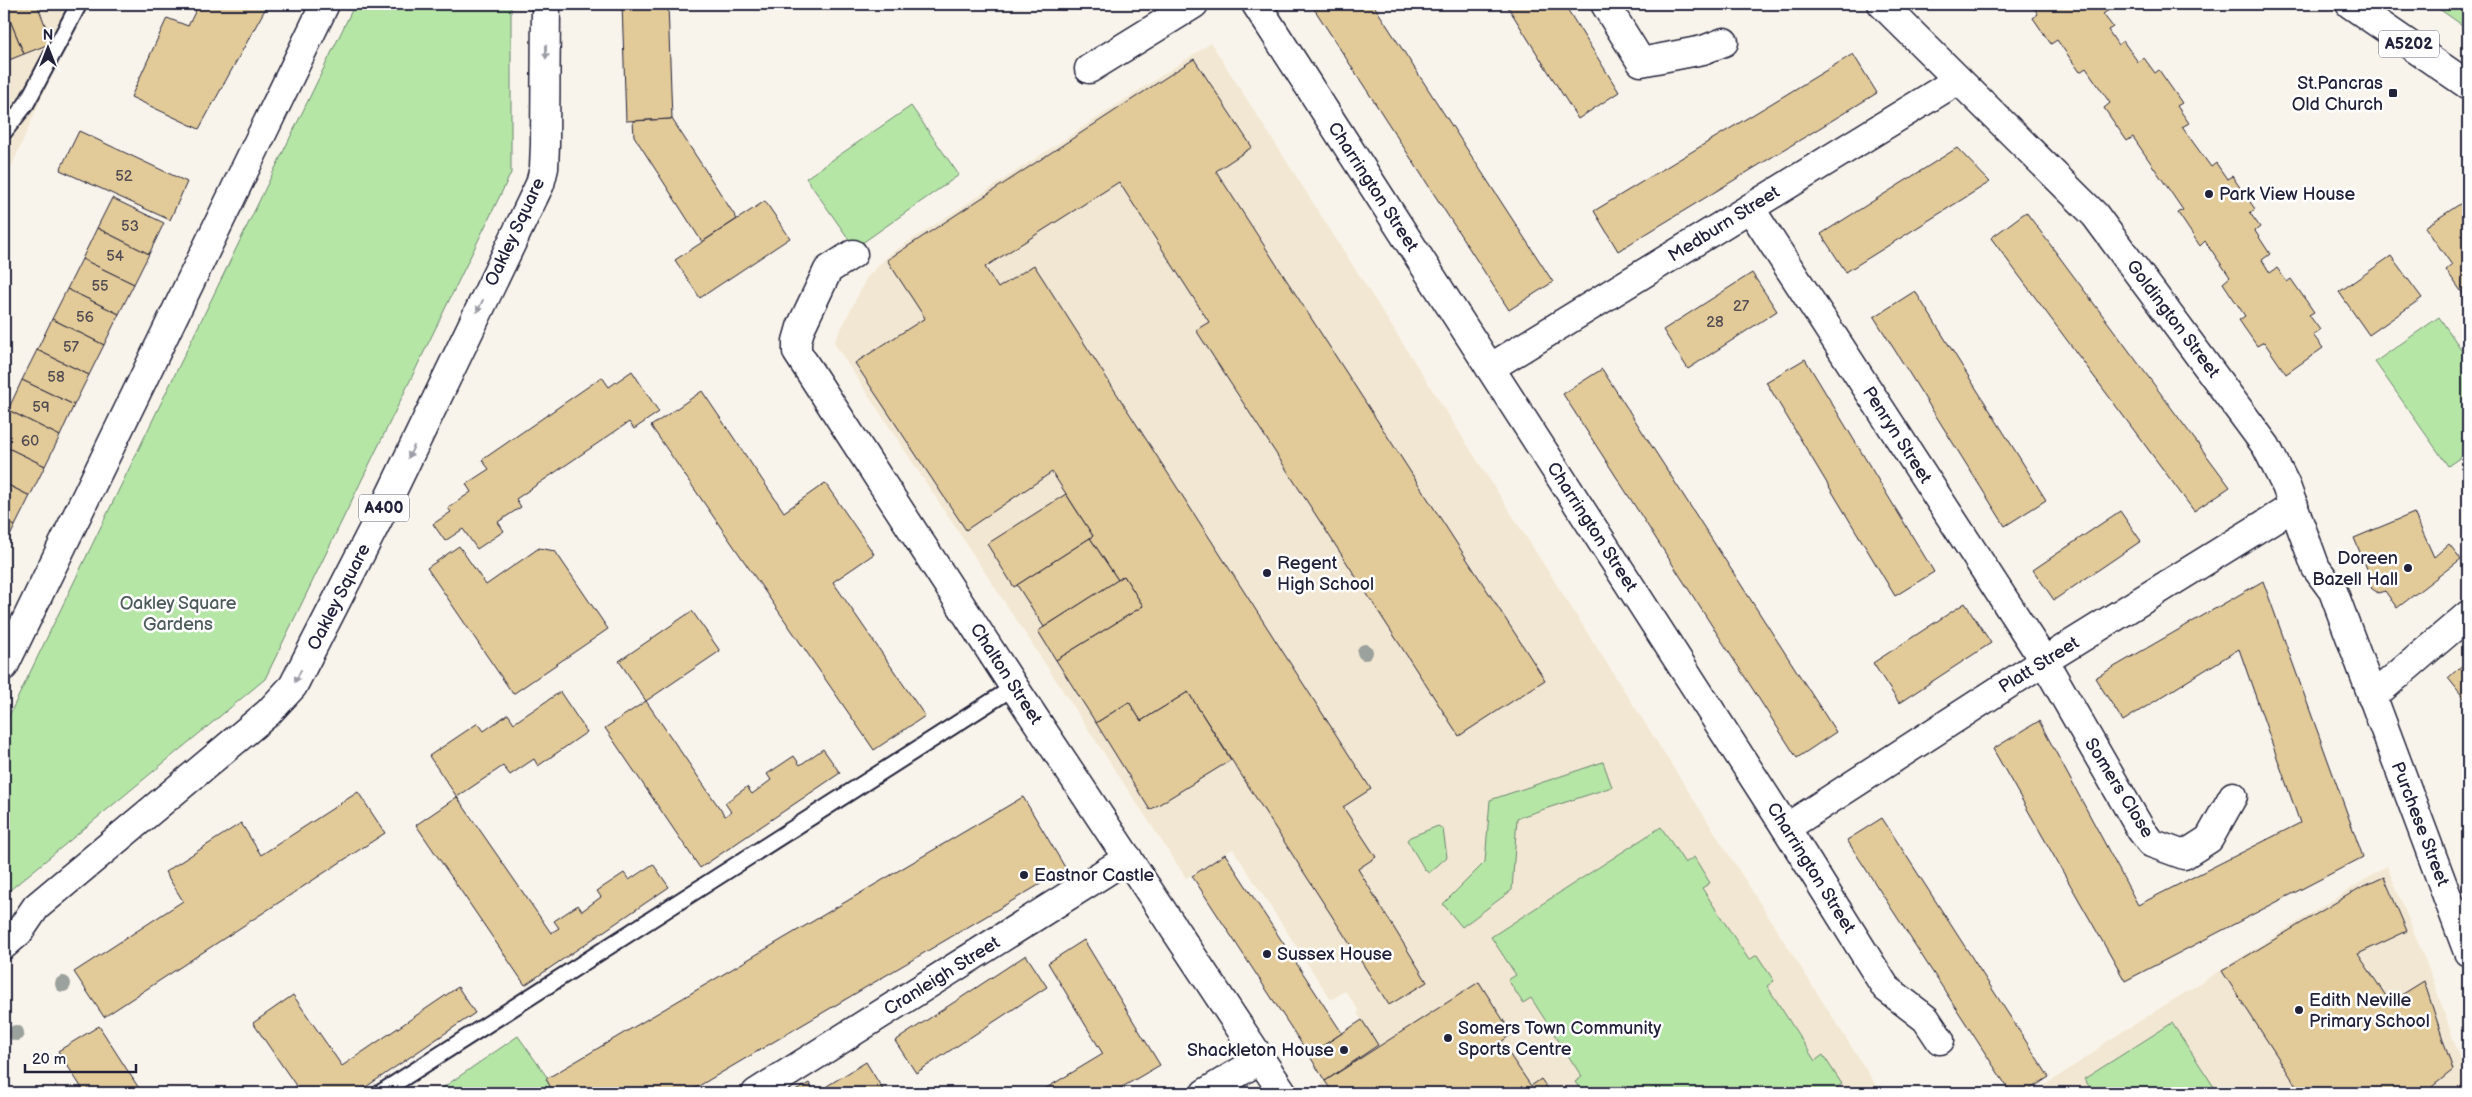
<svg xmlns="http://www.w3.org/2000/svg" width="2472" height="1097" font-family="'Balsamiq Sans',sans-serif">
<style>
.built{fill:#f2e7d2}
.green{fill:#b5e6a6;stroke:#6c8470}
.building{fill:#e2ca99;stroke:#22223b}
.lines{fill:none;stroke-linecap:round;stroke-linejoin:round}
.service-casing{stroke:#22223b;stroke-width:19}
.minor-casing{stroke:#22223b;stroke-width:31}
.primary-casing{stroke:#22223b;stroke-width:31}
.trunk-casing{stroke:#22223b;stroke-width:31}
.service{stroke:#fff;stroke-width:15}
.minor{stroke:#fff;stroke-width:28}
.primary{stroke:#fff;stroke-width:28}
.trunk{stroke:#fff;stroke-width:28}
.tree{fill:#9ba19c}
.oneway{fill:#9c9ca7}
.poi-dot{fill:#22223b;stroke:#fff;stroke-width:2}
.labels{text-anchor:middle;dominant-baseline:central;stroke-width:5;stroke-linejoin:round;paint-order:stroke}
.number-label{font-size:15px;fill:#524c52}
.shield{fill:#fff;stroke:#646476;stroke-width:1}
.shield-label{font-size:16px;font-weight:bold;fill:#22223b}
.poi-label{font-size:18px;fill:#22223b;stroke:#fff;text-anchor:start}
.street-label{font-size:18px;fill:#22223b;stroke:#fff}
.park-label{font-size:18px;fill:#4e5d5b;stroke:#fff}
</style>
<rect width="100%" height="100%" fill="#f9f4eb"/>
<filter id="ink" filterUnits="userSpaceOnUse"><feTurbulence type="fractalNoise" baseFrequency=".02" numOctaves="2"/><feDisplacementMap in="SourceGraphic" scale="10" xChannelSelector="R" yChannelSelector="G"/><feConvolveMatrix kernelMatrix="1 2 1 2 8 2 1 2 1" color-interpolation-filters="sRGB"/></filter>
<g filter="url(#ink)">
<!-- built -->
<g class="built">
<polygon points="4,4 82,4 4,184"/>
<polygon points="1211,43 1881,1093 1327,1093 1321,1083 1378,1045 1357,1013 1359,1011 1345,991 1331,1000 1233,849 1186,878 834,343 867,277 890,254"/>
<polygon points="2387,866 2432,977 2468,1082 2468,1093 2033,1093 2093,1053 2103,1044"/>
</g>
<!-- green -->
<g class="green">
<polygon points="355,4 511,4 511,173 265,679 4,895 4,726"/>
<polygon points="2432,4 2468,4 2468,29"/>
<polygon points="911,106 959,175 855,248 806,178"/>
<polygon points="2439,317 2468,359 2468,452 2448,466 2375,362"/>
<polygon points="1603,762 1612,787 1517,818 1512,890 1462,927 1443,904 1485,862 1490,800"/>
<polygon points="1438,826 1443,829 1447,857 1429,873 1425,870 1407,840 1410,837"/>
<polygon points="1661,827 1685,863 1694,857 1710,883 1702,888 1749,960 1757,955 1774,981 1767,986 1815,1061 1823,1055 1842,1084 1835,1089 1837,1093 1583,1093 1575,1082 1582,1077 1531,998 1523,1003 1508,980 1516,975 1491,937"/>
<polygon points="2172,1023 2218,1093 2094,1093 2084,1079"/>
<polygon points="518,1036 554,1087 545,1093 435,1093"/>
</g>
<!-- building -->
<g class="building">
<polygon points="11,4 37,4 52,43 24,54 4,6"/>
<polygon points="199,4 268,4 199,129 131,97 167,18 188,26"/>
<polygon points="622,4 668,4 672,119 626,121"/>
<polygon points="1311,4 1373,4 1553,282 1509,310"/>
<polygon points="1506,4 1573,4 1566,7 1619,92 1578,119"/>
<polygon points="2031,4 2104,4 2109,10 2103,14 2113,27 2108,30 2118,45 2123,41 2138,62 2144,58 2155,73 2159,70 2182,103 2177,106 2189,123 2182,127 2211,167 2216,163 2227,179 2232,176 2255,209 2250,213 2260,227 2255,231 2270,254 2262,260 2270,273 2277,268 2287,282 2291,279 2314,312 2309,315 2320,330 2313,335 2323,348 2286,374 2264,342 2257,346 2239,320 2245,316 2223,283 2230,277 2205,241 2200,246 2178,213 2183,210 2133,137 2127,141 2104,108 2110,103 2086,68 2080,72 2057,40 2051,44 2033,18 2038,14"/>
<polygon points="4,6 24,54 4,62"/>
<polygon points="1853,54 1877,93 1618,251 1594,211"/>
<polygon points="1194,59 1252,147 1216,171 1545,680 1459,736 1196,330 1209,322 1119,182 985,267 998,288 1034,265 1371,789 1343,807 1376,857 1358,869 1427,982 1389,1005 1188,692 1141,721 1129,702 1096,723 1056,660 1143,606 1124,576 1118,580 1090,538 1093,536 1052,472 966,530 855,363 925,318 887,260"/>
<polygon points="672,119 737,219 702,242 634,136 633,121"/>
<polygon points="79,131 187,182 170,220 60,170"/>
<polygon points="1957,148 1990,182 1846,272 1821,234"/>
<polygon points="112,198 164,223 149,254 97,228"/>
<polygon points="765,201 790,238 700,298 675,260"/>
<polygon points="2463,202 2468,210 2468,301 2446,270 2452,265 2425,227"/>
<polygon points="2026,212 2230,487 2194,511 1991,238"/>
<polygon points="97,228 149,254 134,284 82,259"/>
<polygon points="2391,256 2422,298 2369,335 2339,292"/>
<polygon points="82,259 134,284 119,314 67,289"/>
<polygon points="1752,273 1777,311 1688,369 1663,330"/>
<polygon points="67,289 119,314 104,345 52,319"/>
<polygon points="1915,291 2046,500 2005,526 1874,317"/>
<polygon points="52,319 104,345 89,375 37,350"/>
<polygon points="37,350 89,375 74,405 22,380"/>
<polygon points="1805,359 1934,572 1895,596 1766,382"/>
<polygon points="1602,369 1836,732 1797,758 1563,394"/>
<polygon points="632,371 659,412 634,429 629,422 516,499 521,507 498,522 504,531 477,549 463,529 445,541 433,524 451,512 448,508 471,492 466,484 489,469 482,460 602,377 609,387"/>
<polygon points="22,380 74,405 60,436 8,410"/>
<polygon points="702,391 784,512 825,483 874,554 833,582 925,716 874,750 651,426"/>
<polygon points="8,410 60,436 45,466 4,446 4,417"/>
<polygon points="4,446 45,466 30,496 4,483"/>
<polygon points="4,483 30,496 15,526 4,520"/>
<polygon points="1066,494 1093,536 1014,587 987,544"/>
<polygon points="2120,511 2141,541 2054,600 2033,570"/>
<polygon points="2414,513 2434,557 2449,544 2461,559 2397,608 2385,591 2378,593 2371,588 2371,578 2354,538"/>
<polygon points="4,520 15,526 4,548"/>
<polygon points="1090,538 1118,580 1044,627 1017,585"/>
<polygon points="459,546 486,585 539,548 555,551 608,629 513,694 427,568"/>
<polygon points="1124,576 1143,606 1056,660 1038,631"/>
<polygon points="2263,581 2363,857 2125,981 1993,749 2039,721 2138,905 2300,823 2239,649 2123,721 2095,678"/>
<polygon points="1965,603 1991,643 1899,703 1873,663"/>
<polygon points="692,611 720,651 646,701 619,661"/>
<polygon points="2468,660 2468,703 2448,678"/>
<polygon points="560,692 587,732 538,766 534,759 510,775 503,766 457,797 429,756 478,723 484,731 508,714 514,723"/>
<polygon points="1188,692 1231,760 1150,810 1096,723 1129,702 1141,721"/>
<polygon points="646,701 725,816 731,812 725,803 747,787 752,794 771,780 767,774 794,756 800,765 823,749 840,773 700,868 605,728"/>
<polygon points="358,792 385,833 104,1017 74,972 183,901 165,872 241,823 261,855"/>
<polygon points="457,797 551,933 559,928 554,921 578,905 582,911 601,897 597,891 624,873 629,880 653,864 669,887 525,985 416,825"/>
<polygon points="1023,797 1066,869 687,1093 554,1093 546,1079"/>
<polygon points="1882,818 2049,1077 2024,1093 2011,1093 1847,840"/>
<polygon points="1225,854 1342,1033 1309,1055 1192,876"/>
<polygon points="2384,877 2407,931 2358,954 2390,1002 2424,981 2453,1070 2428,1090 2430,1093 2301,1093 2222,971 2358,889"/>
<polygon points="1084,940 1160,1065 1112,1093 1038,1093 1103,1054 1048,963"/>
<polygon points="1026,955 1047,987 916,1073 895,1041"/>
<polygon points="1479,982 1512,1034 1501,1042 1531,1086 1541,1079 1551,1093 1333,1093 1325,1081"/>
<polygon points="458,987 475,1013 357,1093 301,1093 253,1023 293,995 342,1066"/>
<polygon points="1362,1020 1378,1045 1325,1081 1309,1055"/>
<polygon points="99,1026 142,1093 85,1093 58,1051"/>
<polygon points="866,1062 885,1093 831,1093 827,1086"/>
<polygon points="809,1083 815,1093 792,1093"/>
</g>
<g class="lines">
<!-- service casing -->
<g class="service-casing">
<g id="service">
<polyline points="4,132 26,104 79,4"/>
<polyline points="380,1093 1014,687"/>
</g>
</g>
<!-- minor casing -->
<g class="minor-casing">
<g id="minor">
<polyline points="1256,4 1786,828 1886,988 1926,1019 1940,1040"/>
<polyline points="1605,4 1641,62 1703,50 1724,42"/>
<polyline points="1882,4 2095,215 2266,446 2286,486 2316,568 2333,591 2468,952"/>
<polyline points="1089,69 1194,4"/>
<polyline points="1750,208 2044,661 2141,830 2151,843 2184,855 2209,839 2233,796"/>
<polyline points="853,254 828,270 801,327 797,341 797,352 1014,687 1283,1093"/>
<polyline points="1490,368 1958,80"/>
<polyline points="4,666 325,4"/>
<polyline points="2372,697 2468,615"/>
<polyline points="1786,828 2044,661 2294,506"/>
<polyline points="756,1093 1128,858"/>
<polyline points="1205,1093 1261,1059"/>
</g>
</g>
<!-- primary casing -->
<g class="primary-casing">
<polyline id="primary" points="2350,4 2468,85"/>
</g>
<!-- trunk casing -->
<g class="trunk-casing">
<polyline id="trunk" points="4,945 19,932 36,907 268,713 293,686 386,504 540,184 544,168 545,144 546,4"/>
</g>
<!-- service -->
<use href="#service" class="service"/>
<!-- minor -->
<use href="#minor" class="minor"/>
<!-- primary -->
<use href="#primary" class="primary"/>
<!-- trunk -->
<use href="#trunk" class="trunk"/>
</g>
<!-- trees -->
<g class="tree">
<circle cx="1365" cy="652" r="8"/>
<circle cx="63" cy="984" r="8"/>
<circle cx="16" cy="1033" r="8"/>
</g>
<!-- one-way arrows -->
<defs><path id="oneway-solid" d="M-6-.8H1V-3.2L6.5 0L1 3.2V.8H-6Z" transform="scale(1.25)"/></defs>
<g class="oneway">
<use href="#oneway-solid" transform="translate(546 52) rotate(90)"/>
<use href="#oneway-solid" transform="translate(480 306) rotate(116)"/>
<use href="#oneway-solid" transform="translate(411 452) rotate(116)"/>
<use href="#oneway-solid" transform="translate(298 676) rotate(117)"/>
</g>
</g>
<!-- markers -->
<g class="poi-dot">
<rect x="2388" y="88" width="10" height="10" rx="2.5"/>
<circle cx="2209" cy="194" r="5"/>
<circle cx="2408" cy="568" r="5"/>
<circle cx="1267" cy="573" r="5"/>
<circle cx="1024" cy="875" r="5"/>
<circle cx="1267" cy="954" r="5"/>
<circle cx="2299" cy="1010" r="5"/>
<circle cx="1448" cy="1038" r="5"/>
<circle cx="1344" cy="1050" r="5"/>
</g>
<g class="labels">
<!-- number labels -->
<g class="number-label">
<text x="124" y="176">52</text>
<text x="130" y="226">53</text>
<text x="115" y="256">54</text>
<text x="100" y="286">55</text>
<text x="1741" y="306">27</text>
<text x="85" y="317">56</text>
<text x="1715" y="322">28</text>
<text x="71" y="347">57</text>
<text x="56" y="377">58</text>
<text x="41" y="407">59</text>
<text x="30" y="441">60</text>
</g>
<!-- shield labels -->
<g class="shield">
<rect x="2379" y="30.5" width="60" height="27" rx="4"/>
<rect x="359" y="494.5" width="50" height="27" rx="4"/>
</g>
<g class="shield-label">
<text x="2409" y="44">A5202</text>
<text x="384" y="508">A400</text>
</g>
<!-- poi labels -->
<g class="poi-label">
<text x="2383" y="83" text-anchor="end">St.Pancras<tspan x="2383" dy="21">Old Church</tspan></text>
<text x="2219" y="194">Park View House</text>
<text x="2398" y="558" text-anchor="end">Doreen<tspan x="2398" dy="21">Bazell Hall</tspan></text>
<text x="1277" y="563">Regent<tspan x="1277" dy="21">High School</tspan></text>
<text x="1034" y="875">Eastnor Castle</text>
<text x="1277" y="954">Sussex House</text>
<text x="2309" y="1000">Edith Neville<tspan x="2309" dy="21">Primary School</tspan></text>
<text x="1458" y="1028">Somers Town Community<tspan x="1458" dy="21">Sports Centre</tspan></text>
<text x="1334" y="1050" text-anchor="end">Shackleton House</text>
</g>
<!-- street labels -->
<g class="street-label">
<text transform="translate(1373 187) rotate(57)">Charrington Street</text>
<text transform="translate(1724 224) rotate(-32)">Medburn Street</text>
<text transform="translate(515 232) rotate(-65)">Oakley Square</text>
<text transform="translate(2173 319) rotate(53)">Goldington Street</text>
<text transform="translate(1897 435) rotate(57)">Penryn Street</text>
<text transform="translate(1592 527) rotate(57)">Charrington Street</text>
<text transform="translate(339 597) rotate(-63)">Oakley Square</text>
<text transform="translate(2039 665) rotate(-32)">Platt Street</text>
<text transform="translate(1006 674) rotate(57)">Chalton Street</text>
<text transform="translate(2119 788) rotate(58)">Somers Close</text>
<text transform="translate(2420 824) rotate(69)">Purchese Street</text>
<text transform="translate(1811 868) rotate(58)">Charrington Street</text>
<text transform="translate(942 976) rotate(-32)">Cranleigh Street</text>
</g>
<!-- park labels -->
<g class="park-label">
<text x="178" y="603">Oakley Square<tspan x="178" dy="21">Gardens</tspan></text>
</g>
</g>
<!-- margin -->
<rect width="2472" height="1097" fill="none" stroke="#fff" stroke-width="20"/>
<rect x="10" y="10" width="2452" height="1077" fill="none" stroke="#22223b" stroke-width="2" filter="url(#ink)"/>
<!-- north arrow -->
<g transform="translate(48 48)" stroke="#ffffff" stroke-width="4" paint-order="stroke">
<path d="M0-4L9 19L0 12L-9 19Z" fill="#22223b"/>
<text y="-8" font-size="14" font-weight="bold" text-anchor="middle" fill="#22223b">N</text>
</g>
<!-- scale -->
<path d="M25 1064v8h111v-8" fill="none" stroke="#22223b" stroke-width="2.5"/>
<text x="32" y="1064" font-size="15" fill="#22223b" stroke="#ffffff" stroke-width="4" paint-order="stroke">20 m</text>
</svg>
